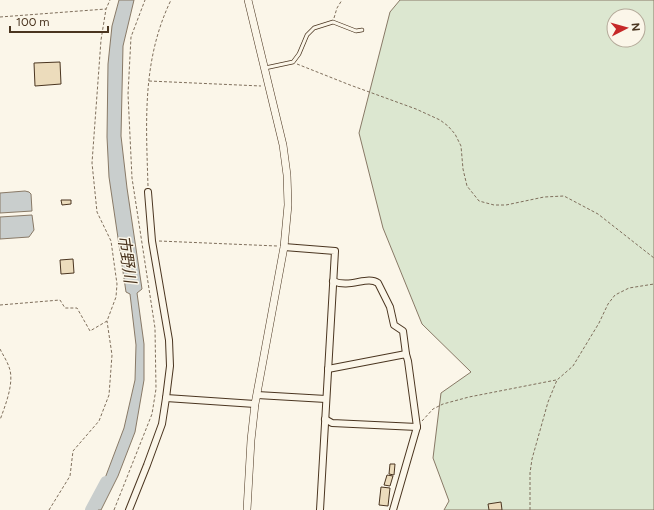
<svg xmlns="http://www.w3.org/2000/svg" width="654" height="510" font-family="Figtree,'Noto Sans JP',sans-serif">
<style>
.green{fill:#dce7d0;stroke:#887966;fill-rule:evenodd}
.water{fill:#c9cecd;stroke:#887966}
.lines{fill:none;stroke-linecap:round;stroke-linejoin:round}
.river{stroke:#c9cecd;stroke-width:12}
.building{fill:#ecdcbc;stroke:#4a3520}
.service-casing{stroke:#4a3520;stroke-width:4.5}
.minor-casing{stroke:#4a3520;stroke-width:8}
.tertiary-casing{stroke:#4a3520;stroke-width:8}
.path{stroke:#7f6f5c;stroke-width:1;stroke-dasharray:3 2;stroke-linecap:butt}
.service{stroke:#fbf6e9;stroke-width:3}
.minor{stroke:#fbf6e9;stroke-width:6}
.tertiary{stroke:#fbf6e9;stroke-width:7}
.labels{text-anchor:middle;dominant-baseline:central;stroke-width:3;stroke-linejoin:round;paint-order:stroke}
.water-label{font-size:16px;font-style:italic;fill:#4a3520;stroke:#fbf6e9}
</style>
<rect width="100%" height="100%" fill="#fbf6e9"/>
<!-- green -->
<path class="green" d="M400,0h254v510h-210l5,-9 -16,-43 8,-65 30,-21 -49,-48 -39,-96 -24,-95 31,-121zM614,16h24v24h-24z"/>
<!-- water -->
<g class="water">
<polygon points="119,0 134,0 123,46 121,136 127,188 142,289 137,293 144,344 144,380 135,432 118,476 101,510 93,510 124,428 135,380 136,345 130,294 126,292 109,177 107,137 108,64 112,26"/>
<polygon points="25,191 29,192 31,194 32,211 0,213 0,193"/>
<polygon points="32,215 34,230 29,237 0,239 0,217"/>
</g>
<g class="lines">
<!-- river -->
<polyline class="river" points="91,510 106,482"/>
</g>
<!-- building -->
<g class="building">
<polygon points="60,62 61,84 35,86 34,63"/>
<polygon points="61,200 71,200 71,204 62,205"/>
<polygon points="73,259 74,273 61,274 60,260"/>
<polygon points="390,464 395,464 394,475 389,474"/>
<polygon points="387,475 393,476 390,486 384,485"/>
<polygon points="381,487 390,488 388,506 379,505"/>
<polygon points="501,502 502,510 489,510 488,504"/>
</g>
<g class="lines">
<!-- service casing -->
<g class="service-casing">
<polyline id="service" points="265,68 293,62 299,54 307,35 314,28 333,22 356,31 362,30"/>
</g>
<!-- minor casing -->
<g class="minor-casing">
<g id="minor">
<polyline points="284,247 335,251 320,510"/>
<path d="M333,281c17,8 34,-6 45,2l12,24 4,18 9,6 3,23"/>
<polyline points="328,369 406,354 408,361 417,427 393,510"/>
<polyline points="257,395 326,399"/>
<polyline points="166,398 255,404"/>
<polyline points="325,419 332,423 417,427"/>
<polyline points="129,510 147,465 162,424 166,398 170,366 169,340 152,241 148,192"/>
</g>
</g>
<!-- tertiary casing -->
<g class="tertiary-casing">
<polyline id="tertiary" points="247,510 251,440 255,404 284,247 288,205 287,175 283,145 248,0"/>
</g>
<!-- path -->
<g class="path">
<polyline points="0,17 106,9"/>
<polyline points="334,18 337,8 342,0"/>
<polyline points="297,64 350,85 416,109 440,120 448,126 455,134 461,146 463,169 467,186 479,201 494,205 506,205 544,197 564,196 598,214 654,258"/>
<polyline points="149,81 261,86"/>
<path d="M148,186c-2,-65 -6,-126 23,-186"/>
<polyline points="159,241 277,246"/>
<polyline points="0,305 60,300 65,308 77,308 90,331 107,321 116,297 117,284 111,241 97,212 92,163 101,40 106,9 110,0"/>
<path d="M0,349c3,6 7,12 9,18 6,15 -4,39 -9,53"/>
<polyline points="422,421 433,409 443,404 469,397 556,380"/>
<polyline points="49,510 70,476 73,451 99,421 109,395 112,355 107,321"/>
<polyline points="114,510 152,414 156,389 155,328 132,178 128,94 131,37 145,0"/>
<polyline points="530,510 530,473 532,459 548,402 557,380 573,366 599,323 608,304 615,295 629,288 654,284"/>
</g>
<!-- service -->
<use href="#service" class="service"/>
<!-- minor -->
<use href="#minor" class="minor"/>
<!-- tertiary -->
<use href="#tertiary" class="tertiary"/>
</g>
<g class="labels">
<!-- water labels -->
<g class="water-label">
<text transform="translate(127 259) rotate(82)">市野川</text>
</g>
</g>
<!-- north arrow -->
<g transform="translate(626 28) rotate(84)"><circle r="19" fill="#fbf6e9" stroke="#b4a999"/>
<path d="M0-3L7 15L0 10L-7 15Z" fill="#c62828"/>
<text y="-6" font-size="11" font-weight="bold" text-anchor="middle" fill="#4a3520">N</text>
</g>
<!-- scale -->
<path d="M10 26v6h98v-6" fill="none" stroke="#4a3520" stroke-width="2"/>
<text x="16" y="26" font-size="12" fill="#4a3520" stroke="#fbf6e9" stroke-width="3" paint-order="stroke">100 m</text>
</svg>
